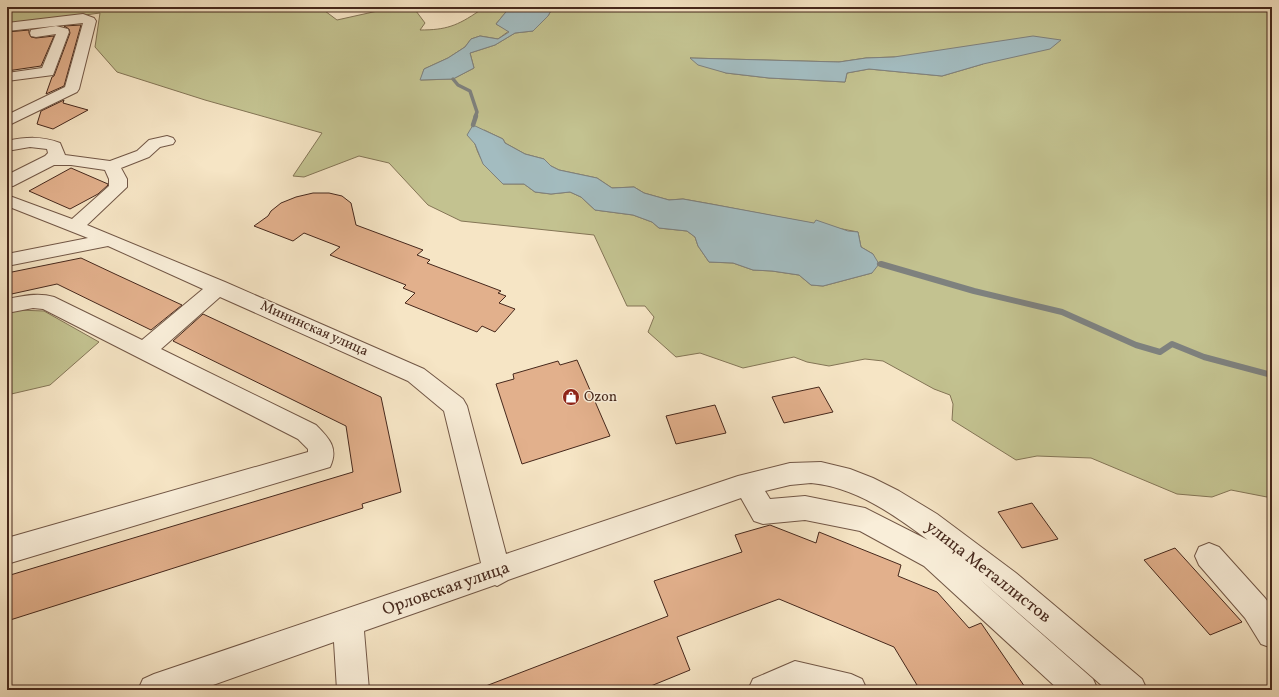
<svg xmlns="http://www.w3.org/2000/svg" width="1279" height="697" font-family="Vollkorn,serif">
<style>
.green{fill:#c3c290;stroke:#847556;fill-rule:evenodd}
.water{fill:#a3bcc0;stroke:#7e817e}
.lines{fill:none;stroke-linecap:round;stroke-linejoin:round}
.stream-far2{stroke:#7e817e;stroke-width:3.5}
.stream-far1{stroke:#7e817e;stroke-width:4.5}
.stream{stroke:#7e817e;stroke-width:6}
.building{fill:#e2b08c;stroke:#46281c}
.minor-casing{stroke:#725746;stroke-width:2}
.minor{fill:#f9eed9;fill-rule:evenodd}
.labels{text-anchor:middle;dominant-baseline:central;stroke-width:3;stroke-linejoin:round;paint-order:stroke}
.street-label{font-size:14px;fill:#46281c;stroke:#f9eed9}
.poi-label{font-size:14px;fill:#46281c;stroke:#f9eed9;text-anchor:start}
.near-street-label{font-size:17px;fill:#46281c;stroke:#f9eed9}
</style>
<rect width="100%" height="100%" fill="#f6e5c5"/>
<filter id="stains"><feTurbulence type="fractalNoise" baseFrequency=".005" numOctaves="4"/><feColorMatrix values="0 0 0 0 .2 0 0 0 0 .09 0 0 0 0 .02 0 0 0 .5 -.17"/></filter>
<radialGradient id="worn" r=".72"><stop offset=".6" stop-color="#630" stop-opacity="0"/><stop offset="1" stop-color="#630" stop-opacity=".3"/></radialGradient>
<!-- green -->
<g class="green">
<path d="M7,7h323l-5,4 12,9 45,-10 34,1 9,12 -5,7c26,0 37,-4 59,-19v-4h31l-14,17 13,7 -11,8 -18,-3 -9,3 -6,8 -17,11 -24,11 -3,11 32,-1 21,-11 -4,-15 25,-8 20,-12 18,-2 15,-15 5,-9h719v491l-41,-8 -19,7 -35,-3 -86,-36 -54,-2 -21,4 -64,-40 1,-16 -3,-9 -16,-6 -51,-28 -18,-2 -36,7 -22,-4 -13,-5 -51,11 -43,-15 -24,4 -28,-25 6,-15 -9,-11h-18l-33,-71 -133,-14 -33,-16 -39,-42 -30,-7 -55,21 -11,-1 29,-43 -117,-33 -88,-28 -22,-25 5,-34 -93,12zM894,57l89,7 -41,12 -73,-7 -22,4 -2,9 -76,-4 -43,-5 -36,-15 149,4 27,-4zM484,130l19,9 2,4 20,11 19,5 7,7 8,4 38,8 15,10 22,-1 10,6 25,7 14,-1 28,5 147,28 3,15 12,7 -1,19 -49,13 -12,-1 -12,-10 -27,-4 -19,-1 -20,-7 -24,-1 -11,-16 -3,-9 -8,-6 -28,-3 -7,-6 -19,-7 -38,-5 -14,-13 -11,-5 -19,2 -16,-2 -11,-8h-21c-14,-14 -22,-20 -28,-40z"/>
<polygon points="18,310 44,311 99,342 50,385 7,395 7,312"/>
</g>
<!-- water -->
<g class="water">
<polygon points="510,7 553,7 548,16 533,31 515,33 495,45 470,53 474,68 453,79 420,80 424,69 448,58 465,47 471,39 480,36 498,39 509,32 496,24"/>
<polygon points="1033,36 1061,40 1050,49 983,64 942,76 869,69 847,73 845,82 769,78 726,73 698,65 690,58 839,62 866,58 894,57"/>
<polygon points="473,125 503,139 505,143 525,154 544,159 551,166 559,170 597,178 612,188 634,187 644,193 669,200 683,199 711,204 814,223 816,220 848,231 858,232 861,247 873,254 879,264 872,273 823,286 811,285 799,275 772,271 753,270 733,263 709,262 698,246 695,237 687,231 659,228 652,222 633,215 595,210 581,197 570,192 551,194 535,192 524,184 503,184 483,164 475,144 467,135"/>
</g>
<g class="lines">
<!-- stream-far2 -->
<polyline class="stream-far2" points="453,79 458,85 470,91 477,112 475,117"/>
<!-- stream-far1 -->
<g class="stream-far1">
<polyline points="473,125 476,116"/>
<polyline points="879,264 884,265"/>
</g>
<!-- stream -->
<polyline class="stream" points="881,264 974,291 1062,312 1136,345 1160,352 1172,344 1204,357 1272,375"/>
</g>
<!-- building -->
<g class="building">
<polygon points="81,25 64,86 46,94 52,77 54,76 70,33 69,29 64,26"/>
<polygon points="29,30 29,33 31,37 36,38 54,36 41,66 7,71 7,32"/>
<polygon points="64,100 63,103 88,110 53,129 37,124 41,111"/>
<polygon points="71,168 108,184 108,185 98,194 70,209 29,191"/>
<polygon points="313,193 329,193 342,196 351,203 356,225 423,250 417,255 430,260 427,263 501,291 498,293 506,296 499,303 515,309 495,332 482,326 477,332 405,303 415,293 403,288 406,285 330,255 340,247 304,233 293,241 254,226 268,216 271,211 281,203 296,197"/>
<polygon points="81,258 115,274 182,305 151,330 57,284 7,295 7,273"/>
<polygon points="203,314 381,397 401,492 362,504 363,508 7,621 7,576 353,472 346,426 173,341"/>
<polygon points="577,360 610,436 522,464 496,384 514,379 513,374 558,361 560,365"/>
<polygon points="819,387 833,412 784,423 772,397"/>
<polygon points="715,405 726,433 676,444 666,416"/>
<polygon points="1032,503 1058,539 1022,548 998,512"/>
<polygon points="770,525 816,543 819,532 901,565 898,576 937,592 969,628 981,623 1027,690 920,690 894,647 779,599 677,637 690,670 641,690 479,690 478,689 668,616 654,581 742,552 735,535"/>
<polygon points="1175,548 1242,622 1210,635 1144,560"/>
</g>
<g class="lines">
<!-- minor casing -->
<g class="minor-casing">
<g id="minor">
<polygon points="83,14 94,18 96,21 79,89 77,92 7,126 7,115 65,87 83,23 7,31 7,23"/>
<polygon points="56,26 68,29 69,32 53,75 7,81 7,73 42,68 56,34 36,37 31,36 30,33 31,30"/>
<path d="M167,136l6,2 2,3 -2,3 -13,3 -11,10 -28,11 6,11v8l-40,38 138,57 199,87 39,30 4,7 39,148 232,-78 52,-13 31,-1 29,7 23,9 26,13 38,23 79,59 126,106 5,11h-40l-131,-114 117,103 5,11h-39l-135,-124 -64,-35 -55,-11 -42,4 -9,-3 -13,-23 -233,82 -11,6 -2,-1 -131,46 5,59h-32l-3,-48 -135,48h-61l5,-11 11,-5 327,-111 -37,-152 -36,-30 -188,-84 -59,52 155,76c13,13 23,23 14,42l-323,97v-26l301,-86v-3l-10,-10 -255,-130 -10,-1 -26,5v-14c16,-3 31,-7 47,-2l88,43 61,-51 -95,-43 -101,20v-12l81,-16 -81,-32v-11l65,24 37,-33v-7l-4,-9 -34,-5h-17l-41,21 -6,1v-12l38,-19 3,-3 -1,-4 -17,-2 -23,4v-10c19,-4 35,-5 53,2l5,12 45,6 27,-10 12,-11zM811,483c44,4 82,31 117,57l-63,-32 -60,-12 -35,3 -5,-8 25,-6z"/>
<polygon points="1209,543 1219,547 1265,598 1272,607 1272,648 1261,644 1245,618 1199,565 1195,556 1199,547"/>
<polygon points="795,661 851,674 862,679 867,690 748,690 753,679"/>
</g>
</g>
<!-- minor -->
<use href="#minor" class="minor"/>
</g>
<!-- icons -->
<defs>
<g id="shop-disc" transform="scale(0.9)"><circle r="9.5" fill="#8f2418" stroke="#f9eed9"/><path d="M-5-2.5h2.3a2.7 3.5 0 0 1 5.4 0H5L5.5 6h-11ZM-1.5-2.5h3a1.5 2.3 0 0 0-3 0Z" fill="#fff"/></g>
</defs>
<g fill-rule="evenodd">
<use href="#shop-disc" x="571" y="397"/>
</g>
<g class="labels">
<!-- street labels -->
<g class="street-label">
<text transform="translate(314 329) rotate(24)">Мининская улица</text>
</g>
<!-- poi labels -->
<g class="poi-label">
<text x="584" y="397">Ozon</text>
</g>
<!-- near-street labels -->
<g class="near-street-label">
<text transform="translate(988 572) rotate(38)">улица Металлистов</text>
<text transform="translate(446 589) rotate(-19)">Орловская улица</text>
</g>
</g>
<!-- margin -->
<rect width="1279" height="697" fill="none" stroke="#f6e5c5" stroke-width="24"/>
<rect x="8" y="8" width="1263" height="681" fill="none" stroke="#46281c" stroke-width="2"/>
<rect x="12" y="12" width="1255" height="673" fill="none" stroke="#46281c"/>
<rect width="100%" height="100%" filter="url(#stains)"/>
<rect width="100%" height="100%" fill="url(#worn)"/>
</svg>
